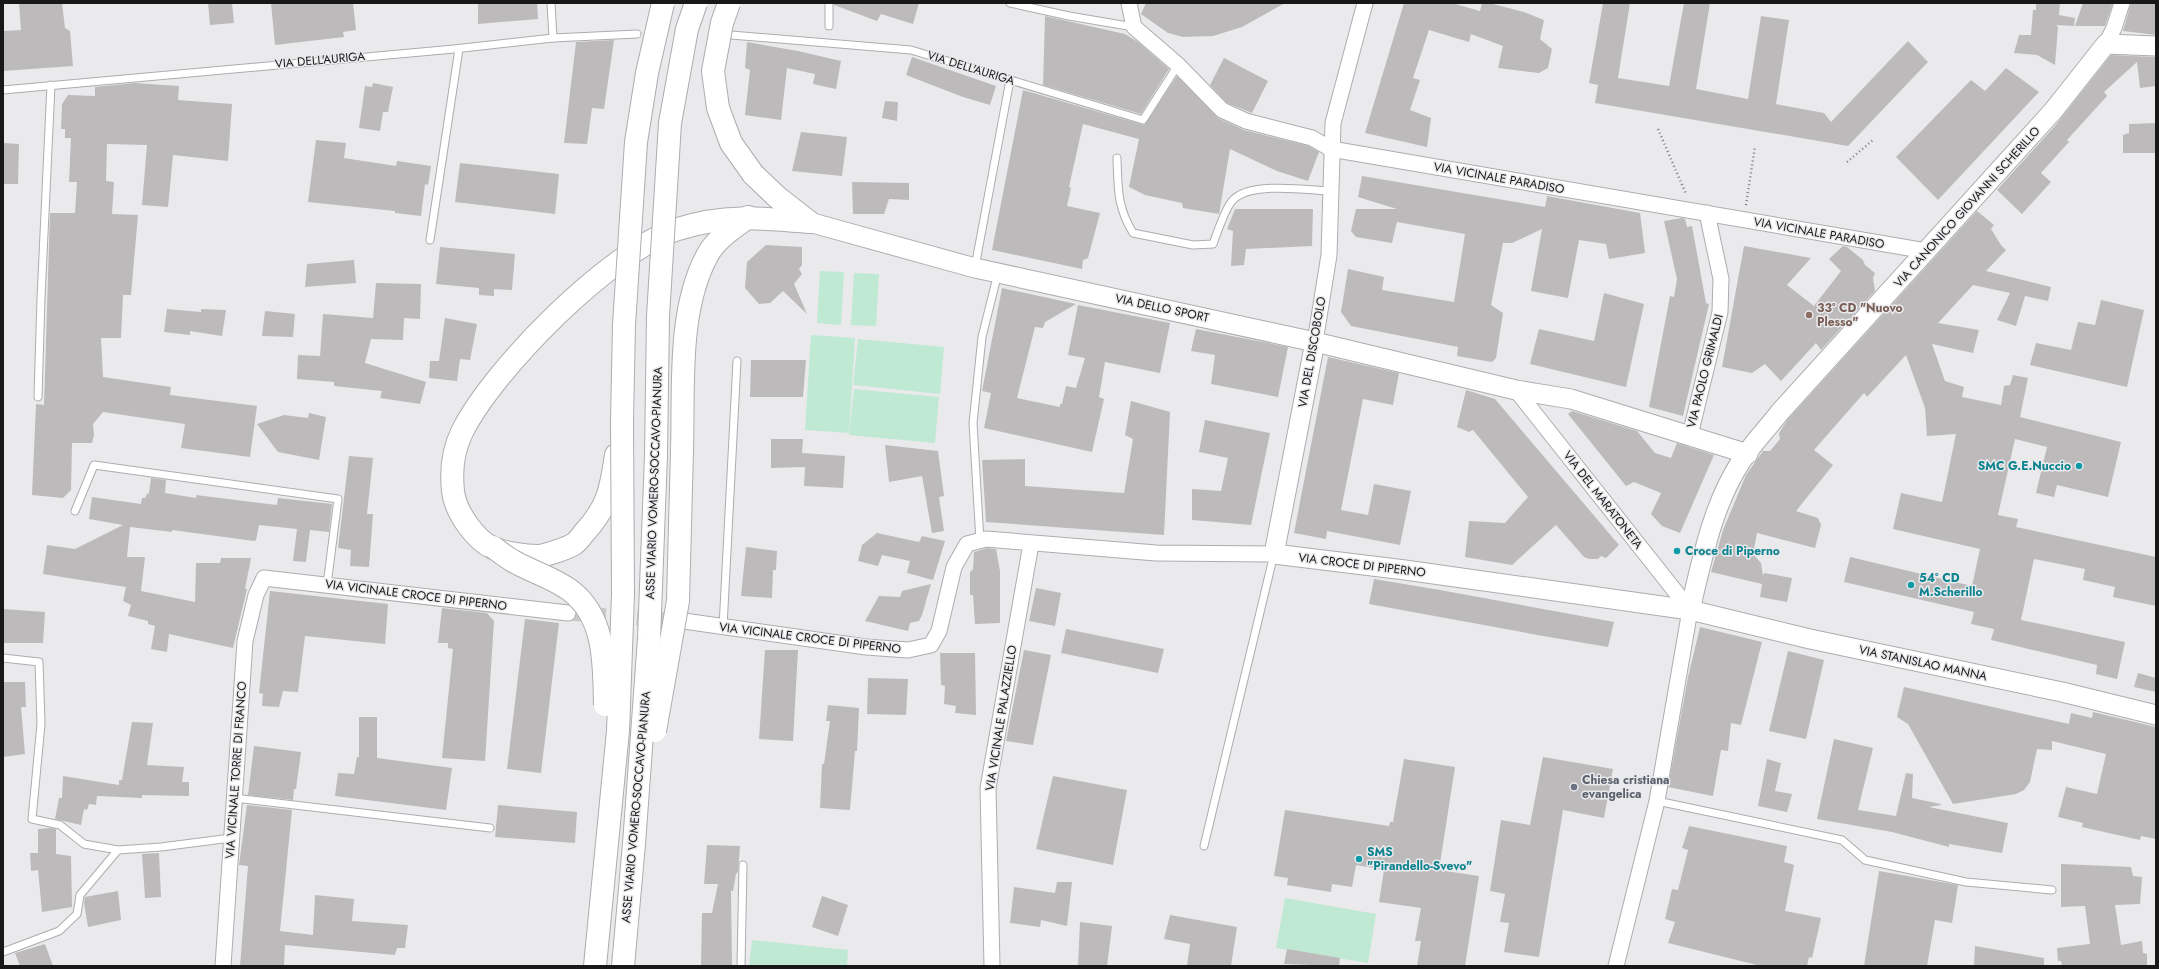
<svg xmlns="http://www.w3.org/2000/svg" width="2159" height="969" font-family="Jost,sans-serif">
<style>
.green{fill:#bfe9d2}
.building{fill:#bdbabb}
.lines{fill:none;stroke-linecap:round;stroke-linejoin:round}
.minor-tunnel{stroke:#cacacd;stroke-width:15;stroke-dasharray:15 8;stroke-linecap:butt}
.service-casing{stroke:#adadb0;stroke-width:9}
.minor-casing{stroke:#adadb0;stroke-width:17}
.tertiary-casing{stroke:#adadb0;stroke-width:21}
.trunk-casing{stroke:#adadb0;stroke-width:24}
.path{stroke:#7d7d7f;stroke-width:2.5;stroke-dasharray:1 3;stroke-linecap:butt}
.service{stroke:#fff;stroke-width:7}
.minor{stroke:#fff;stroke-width:15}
.tertiary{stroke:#fff;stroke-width:19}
.trunk{stroke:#fff;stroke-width:22}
.trunk-bridge-casing{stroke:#adadb0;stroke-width:24;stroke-linecap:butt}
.trunk-bridge{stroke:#fff;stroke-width:22}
.education-dot{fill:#8d6e63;stroke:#eaeaed;stroke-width:1.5}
.culture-dot{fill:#0f9aa8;stroke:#eaeaed;stroke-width:1.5}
.worship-dot{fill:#6b7280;stroke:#eaeaed;stroke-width:1.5}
.labels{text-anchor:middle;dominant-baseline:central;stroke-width:3;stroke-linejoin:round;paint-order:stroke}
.street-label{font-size:12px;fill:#181819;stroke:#eaeaed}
.education-label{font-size:12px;font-weight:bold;fill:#785e54;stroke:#eaeaed;text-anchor:start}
.culture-label{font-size:12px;font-weight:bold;fill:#0d838f;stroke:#eaeaed;text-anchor:start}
.worship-label{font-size:12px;font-weight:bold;fill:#5b616d;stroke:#eaeaed;text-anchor:start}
</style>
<rect width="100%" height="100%" fill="#eaeaed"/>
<!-- green -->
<g class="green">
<polygon points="820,271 844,272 841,325 817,323"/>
<polygon points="854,273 879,274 876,326 851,325"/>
<polygon points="811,335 855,338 849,433 805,430"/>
<polygon points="858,339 944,347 940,394 853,385"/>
<polygon points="854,389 939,397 935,443 849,435"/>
<polygon points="1285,898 1376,914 1368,963 1276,948"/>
<polygon points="752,940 848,950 847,966 749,966"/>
</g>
<!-- building -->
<g class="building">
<polygon points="19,3 62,3 65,28 70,31 73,66 3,71 3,31 21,30"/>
<polygon points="208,3 232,3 234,23 210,25"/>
<polygon points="271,3 353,3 356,30 343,32 344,37 275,45"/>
<polygon points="478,3 537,3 538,19 478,24"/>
<polygon points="834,3 919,3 913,24 881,14 877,21 834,5"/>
<polygon points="1146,3 1285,3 1242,27 1213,36 1183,37 1168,33 1141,14"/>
<polygon points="1404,3 1452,3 1480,11 1482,3 1489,3 1524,12 1544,20 1540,39 1552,49 1548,68 1539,73 1498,68 1503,46 1471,34 1469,42 1429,30 1413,78 1420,80 1410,110 1431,118 1427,147 1365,133"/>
<polygon points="1603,3 1630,3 1618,78 1669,86 1684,3 1710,3 1696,89 1748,99 1761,16 1789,20 1776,104 1824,113 1831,122 1908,41 1928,62 1848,146 1595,103 1598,85 1589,83"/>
<polygon points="2036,3 2060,3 2059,15 2075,18 2074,26 2056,25 2058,27 2055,65 2037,55 2014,53 2019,35 2031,35 2033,10 2036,10"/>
<polygon points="2083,3 2113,3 2105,26 2075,26"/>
<polygon points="2131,3 2156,3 2156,35 2123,31"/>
<polygon points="1045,16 1125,34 1138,42 1169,69 1141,114 1043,85"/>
<polygon points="614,40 604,109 592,108 587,144 564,143 576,42"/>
<polygon points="747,42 798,51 841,61 836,89 813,84 815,74 787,68 781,120 745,115 750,70 745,68"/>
<polygon points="2111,55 2156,57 2156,86 2140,88 2137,62 2104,92 2107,96 2067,140 2069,142 2041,173 2051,182 2022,214 1997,190 2054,127"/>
<polygon points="912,57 996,86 990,105 963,97 906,75"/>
<polygon points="1224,58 1268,81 1252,113 1227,103 1210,85"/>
<polygon points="2006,68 2039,92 1938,200 1896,157 1971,80 1985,91"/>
<polygon points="1177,76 1218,118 1244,130 1309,146 1319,152 1308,181 1277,171 1230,149 1219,214 1183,208 1182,203 1145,195 1129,187 1139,139 1083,124 1069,187 1071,188 1067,206 1100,213 1088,258 1083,260 1082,269 992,250 1023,90 1144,125"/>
<polygon points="135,83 179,86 178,100 232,104 228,161 173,155 168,207 142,205 147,145 107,144 106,181 114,182 112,214 138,215 131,295 123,295 121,338 101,338 103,377 171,387 170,395 257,406 250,457 181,448 185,424 103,412 93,424 94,435 92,443 72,443 71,490 63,498 32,495 36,404 44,405 50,213 75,213 77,182 69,182 71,138 65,138 65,129 61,129 62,104 68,95 95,96 95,87"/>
<polygon points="373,83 393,87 388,112 383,112 380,131 359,128 365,86 372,87"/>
<polygon points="885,101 898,102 897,121 882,118"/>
<polygon points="2156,123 2156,153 2123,153 2123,135 2129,133 2129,124"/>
<polygon points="801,132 847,137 842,176 792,171"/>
<polygon points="316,140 346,143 344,158 396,166 397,161 431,166 428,185 425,184 421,216 395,213 395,211 308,202"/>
<polygon points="3,143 19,144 18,184 3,184"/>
<polygon points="460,163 559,174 555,214 455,202"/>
<polygon points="1362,176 1545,207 1547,196 1640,213 1645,253 1609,259 1606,244 1579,240 1568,298 1531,291 1542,229 1512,243 1503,243 1491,305 1503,313 1496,358 1492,362 1457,356 1458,347 1351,326 1341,312 1348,269 1384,277 1382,290 1454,302 1465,234 1397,222 1392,243 1356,237 1351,231 1356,209 1397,209 1358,197"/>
<polygon points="852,182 909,183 909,200 889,199 884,214 853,214"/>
<polygon points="1235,209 1313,209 1312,246 1246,249 1244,265 1231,266 1233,231 1227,229"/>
<polygon points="1977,211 1994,225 1991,229 2001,245 2006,250 1986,271 2051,287 2048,301 2025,296 2016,326 1997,320 2010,293 1973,285 1938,323 1979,330 1973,353 1932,344 1945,381 1964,387 1962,397 2001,405 2004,386 2010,385 2013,375 2028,378 2020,417 2121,442 2108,497 2057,485 2054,497 2036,493 2047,447 2015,439 1998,515 2018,519 2016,527 2156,557 2156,606 2113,597 2115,587 2083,580 2085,569 2034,559 2021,620 2125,642 2117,679 2096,674 2097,665 1991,640 1994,629 1971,624 1974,612 1844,582 1850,557 1972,586 1980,549 1893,529 1901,493 1942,502 1956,434 1927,436 1925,408 1906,355 1867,397 1864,393 1814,450 1833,465 1796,511 1818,518 1821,525 1815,548 1757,533 1753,554 1761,563 1763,576 1764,573 1792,578 1787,602 1760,597 1762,584 1711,572 1723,530 1746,475 1763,451 1770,451 1780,439 1779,433 1788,419"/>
<polygon points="1682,218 1685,219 1687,227 1692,226 1706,303 1709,304 1683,416 1649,407 1670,296 1674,297 1677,279 1664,221"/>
<polygon points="766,245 802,247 802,265 799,269 802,274 794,284 807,314 783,291 770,303 759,304 745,288 747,262"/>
<polygon points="1744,246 1811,258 1787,285 1814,306 1841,271 1829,259 1843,246 1847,247 1863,260 1865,265 1875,273 1873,278 1875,291 1821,350 1816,343 1781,381 1765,364 1752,373 1722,367"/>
<polygon points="440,247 515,254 512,290 494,289 494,296 479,295 479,288 436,284"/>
<polygon points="354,260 356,283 305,287 307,264"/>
<polygon points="376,283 421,284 420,319 404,318 403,340 371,339 365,363 426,382 420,404 380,398 382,391 334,386 334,382 297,379 298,355 320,356 323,314 373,318"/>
<polygon points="1002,288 1076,304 1045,322 1043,328 1035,327 1017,398 1031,401 1060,407 1060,404 1062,404 1066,386 1076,388 1085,358 1068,355 1078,305 1170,323 1160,373 1105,362 1099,397 1104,399 1092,452 984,428 991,393 982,391"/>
<polygon points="1604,293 1644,304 1626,387 1530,364 1539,329 1594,341"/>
<polygon points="2101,300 2144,310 2127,387 2030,365 2036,343 2071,350 2078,322 2095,325"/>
<polygon points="167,309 201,312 201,309 226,310 222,336 190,331 190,335 164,332"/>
<polygon points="265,311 295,314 293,337 262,336"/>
<polygon points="445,318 477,324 470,360 460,359 457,381 429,378 430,361 439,361"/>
<polygon points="1196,329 1288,347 1278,397 1211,384 1215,355 1191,351"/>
<polygon points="1328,357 1399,373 1393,405 1363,399 1341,510 1368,515 1374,484 1411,491 1400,545 1327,531 1326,539 1294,533"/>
<polygon points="751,360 806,360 803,397 750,397"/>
<polygon points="1466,390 1495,399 1619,545 1606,558 1601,556 1598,559 1589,559 1584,557 1556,525 1512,565 1465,557 1469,521 1505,523 1528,497 1473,430 1469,432 1457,427"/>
<polygon points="1131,401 1170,412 1164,535 986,522 982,460 1025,459 1025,486 1124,493 1133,439 1125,435"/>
<polygon points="1572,411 1637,431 1655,453 1671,458 1677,443 1714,455 1680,533 1662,526 1651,514 1661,493 1634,482 1626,486 1568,414"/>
<polygon points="309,413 326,417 319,460 278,452 257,424 284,415 308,418"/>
<polygon points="1205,420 1270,433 1251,525 1192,520 1192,489 1221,491 1228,458 1199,452"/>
<polygon points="771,439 803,439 802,453 845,456 843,488 804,486 805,467 771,468"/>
<polygon points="885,445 938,451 944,496 939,497 944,531 932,533 922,476 889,482"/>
<polygon points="349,456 373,458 367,514 373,514 369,567 350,566 351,550 338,548"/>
<polygon points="151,478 166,480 165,493 196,498 196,495 277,505 278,498 332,504 329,532 310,530 306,562 293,561 297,529 259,525 256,540 254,541 172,530 172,532 130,527 127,557 145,557 141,591 195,602 196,563 220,563 221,558 251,558 245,589 247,589 233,648 169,634 167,652 151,649 155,626 148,624 148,621 128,616 131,605 123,601 126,587 43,574 47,545 75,549 123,525 89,519 92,497 141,504 142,498 145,498 147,494 149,493"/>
<polygon points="877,533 919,542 922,536 945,541 933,580 907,573 910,561 882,555 878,566 858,561 862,545"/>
<polygon points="746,547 777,551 776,570 773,570 772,598 741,596"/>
<polygon points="987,548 996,549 1000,571 1000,623 975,624 973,595 970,595 970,572 973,569 974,552"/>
<polygon points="1374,579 1440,590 1614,622 1608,647 1543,636 1369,604"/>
<polygon points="931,584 922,615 919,621 910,623 908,631 865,621 879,596 900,597 902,591"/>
<polygon points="1036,588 1061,593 1055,626 1029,621"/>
<polygon points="270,591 388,604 385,644 305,636 298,692 283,691 279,707 262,706 263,694 259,693"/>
<polygon points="442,608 487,613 494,621 485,761 442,758 453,649 448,648 448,643 438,643"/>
<polygon points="3,609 45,612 43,643 3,643"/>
<polygon points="525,619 559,623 541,773 507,769"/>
<polygon points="1700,627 1762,642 1741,725 1731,723 1728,751 1721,750 1713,796 1668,787 1688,677"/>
<polygon points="1066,629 1164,649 1158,673 1061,653"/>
<polygon points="765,650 798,650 793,741 759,739"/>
<polygon points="1024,650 1051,655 1033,745 1006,741"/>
<polygon points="1788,651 1824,660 1806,739 1769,731"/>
<polygon points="940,653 975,653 976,715 955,713 956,706 944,704 945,686 941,685"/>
<polygon points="2138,673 2156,678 2156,692 2134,687"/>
<polygon points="868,678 908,679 906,715 867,714"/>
<polygon points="3,682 25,682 26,707 21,707 25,754 3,757"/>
<polygon points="1904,687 2069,724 2071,713 2092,718 2093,712 2156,727 2156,839 2141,836 2140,840 2082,827 2083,823 2058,817 2066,787 2097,794 2106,754 2052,741 2052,750 2037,749 2030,782 2024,790 2016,794 1953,804 1908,724 1897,717"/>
<polygon points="828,705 859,708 857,751 855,751 850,810 820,808 822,764 824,764 830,721 826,721"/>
<polygon points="359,717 377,717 377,758 452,768 446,810 335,796 338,773 354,774 357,757 359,757"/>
<polygon points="132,722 153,723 147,765 184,767 182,782 189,782 189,796 142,795 142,798 97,796 96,805 89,804 87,810 84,809 81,825 55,819 59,798 62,798 63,776 119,785 119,780 122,780"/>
<polygon points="1834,739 1873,748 1858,810 1896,816 1906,773 1913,774 1912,798 1941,804 1941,805 1929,807 2008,823 2002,853 1949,844 1949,847 1892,832 1817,819"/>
<polygon points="254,746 301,752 296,789 294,789 293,800 248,795"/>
<polygon points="1543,757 1613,769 1604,818 1563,810 1539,957 1504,952 1509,923 1500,922 1505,894 1490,891 1501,820 1530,825"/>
<polygon points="1404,759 1455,767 1439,870 1479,876 1465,966 1417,966 1421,941 1415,941 1421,908 1379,902 1384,870 1356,865 1352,887 1332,884 1331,892 1287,885 1288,878 1274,876 1285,810 1389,826 1390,822 1393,822"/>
<polygon points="1767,759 1781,763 1775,791 1792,794 1787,812 1758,806"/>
<polygon points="1053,776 1127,790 1113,865 1036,849"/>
<polygon points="247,805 292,810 280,931 313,935 315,895 354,899 352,921 408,925 405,948 397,948 395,955 285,945 284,966 240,966 248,866 239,865"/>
<polygon points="498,805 577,812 575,843 495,837"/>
<polygon points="1689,826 1787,846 1784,862 1794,865 1785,911 1821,918 1812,958 1809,957 1807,966 1761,966 1668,943 1675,922 1665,919 1672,889 1678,890 1688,850 1682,848"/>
<polygon points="51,828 56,829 56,854 71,856 72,907 42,912 38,870 31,871 30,853 38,853 38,829"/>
<polygon points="707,845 740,846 738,872 736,874 733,891 731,891 732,965 701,966 702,913 712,913 718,884 704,884"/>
<polygon points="159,853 161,897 145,898 142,854"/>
<polygon points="2061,864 2131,867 2133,876 2142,877 2140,904 2115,905 2121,945 2142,941 2143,953 2147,954 2147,966 2062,966 2061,961 2058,961 2057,948 2090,944 2085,906 2061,907"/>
<polygon points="1879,871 1958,885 1952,923 1935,920 1927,966 1864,966"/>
<polygon points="1057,882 1072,882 1067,926 1041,920 1040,927 1010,923 1014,887 1055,893"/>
<polygon points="118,891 121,920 88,927 84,903 85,897"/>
<polygon points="822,896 848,905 838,936 812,927"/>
<polygon points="1170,915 1237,927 1231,966 1187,966 1190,944 1164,939"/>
<polygon points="1080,922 1112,926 1107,966 1078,966"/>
<polygon points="45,944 53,966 20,966 15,953"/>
<polygon points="1975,946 2044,958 2044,966 1974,966"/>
<polygon points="1287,949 1340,958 1339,966 1284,964"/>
</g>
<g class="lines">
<!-- minor-tunnel -->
<polyline class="minor-tunnel" points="568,613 683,621"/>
<!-- service casing -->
<g class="service-casing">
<g id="service">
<polyline points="551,3 553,38"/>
<polyline points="1010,3 1069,16 1134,27"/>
<polyline points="829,26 829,3"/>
<polyline points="731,35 911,50 1143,120 1178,65"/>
<polyline points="3,90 454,49 553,38 637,34"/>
<path d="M1117,158c1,30 0,49 16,75l60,12 20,-1c4,-11 12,-35 19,-43 16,-20 74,-11 99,-10"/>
<polyline points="430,240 459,49"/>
<polyline points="975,267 1010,80"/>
<polyline points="38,397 41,298 51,85"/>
<polyline points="75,511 94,465 338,499 327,585"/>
<polyline points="980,541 973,423 982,337 998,273"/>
<polyline points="723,627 737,361"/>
<polyline points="3,658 39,662 41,724 32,819 60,825 84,844 118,850"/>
<polyline points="234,798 490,828"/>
<polyline points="1657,801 1842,840 1865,860 1966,882 2052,890"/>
<polyline points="1204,846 1274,554"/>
<polyline points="3,952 59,931 77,914 80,895 118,850 161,847 231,838"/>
<polyline points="741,966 743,865"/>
</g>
</g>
<!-- minor casing -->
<g class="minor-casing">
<g id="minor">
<polyline points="1129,3 1134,27 1178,65 1222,110 1246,121 1312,138 1331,149 1926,251"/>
<polyline points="2106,44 2114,28 2122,3"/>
<polyline points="1315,342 1329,255 1333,123 1365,3"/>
<polyline points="1516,390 1690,610 1657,801 1616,966"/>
<polyline points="1690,435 1720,312 1721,279 1707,213"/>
<polyline points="684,621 866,647 908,650 931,645 939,631 954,567 967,544 986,539 1156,553 1274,554"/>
<polyline points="223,966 245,641 256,595 264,578 568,613"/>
<polyline points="992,966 988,788 1031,544"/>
</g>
</g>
<!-- tertiary casing -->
<g class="tertiary-casing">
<g id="tertiary">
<polyline points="809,222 975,268 1315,342 1516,390 1571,399 1748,454"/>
<polyline points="1315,342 1274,554 1405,570 1690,610 1810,639 2062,692 2156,715"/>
<path d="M1690,610c12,-50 22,-103 50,-147 11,-18 27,-34 40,-51l273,-301 53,-67 50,2"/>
</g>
</g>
<!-- trunk casing -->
<g class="trunk-casing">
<g id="trunk">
<polyline points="753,174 777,197 809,222"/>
<path d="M682,450c2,-62 -5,-140 26,-196 9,-16 26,-26 40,-37"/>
<path d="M616,455c-5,34 -8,52 -32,78 -3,4 -7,9 -10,11 -6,4 -30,12 -36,12 -13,0 -33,-3 -45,-8 -18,-8 -38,-37 -40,-57 -2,-19 0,-41 9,-59 31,-63 149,-182 216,-203 46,-15 85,-11 131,-7"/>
</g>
</g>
<!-- path -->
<g class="path">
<polyline points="1658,129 1686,194"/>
<polyline points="1847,162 1873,140"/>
<polyline points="1746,205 1755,146"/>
</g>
<!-- service -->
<use href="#service" class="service"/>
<!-- minor -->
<use href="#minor" class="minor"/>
<!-- tertiary -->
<use href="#tertiary" class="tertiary"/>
<!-- trunk -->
<use href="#trunk" class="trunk"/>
<!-- trunk-bridge casing -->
<g class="trunk-bridge-casing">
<g id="trunk-bridge">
<polyline points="729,3 722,23 713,71 718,108 731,143 753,174"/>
<path d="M493,547c7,5 13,10 20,14 19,11 41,17 58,30 35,27 33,74 34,114"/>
<polyline points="655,731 678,601 682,450"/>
<polyline points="595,966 618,731 623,594 622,421 624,325 636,142 647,73 663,3"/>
<polyline points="623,966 634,844 649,639 656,455 658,316 670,123 687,29 696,3"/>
</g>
</g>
<!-- trunk-bridge -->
<use href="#trunk-bridge" class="trunk-bridge"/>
</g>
<!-- markers -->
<circle class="education-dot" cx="1809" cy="315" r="4"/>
<g class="culture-dot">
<circle cx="2079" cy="466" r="4"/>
<circle cx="1677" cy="551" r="4"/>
<circle cx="1911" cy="585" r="4"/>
<circle cx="1359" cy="859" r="4"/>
</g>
<circle class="worship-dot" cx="1574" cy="787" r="4"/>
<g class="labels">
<!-- street labels -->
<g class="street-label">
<text transform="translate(320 60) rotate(-5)">VIA DELL'AURIGA</text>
<text transform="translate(971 68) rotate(17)">VIA DELL'AURIGA</text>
<text transform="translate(1499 178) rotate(10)">VIA VICINALE PARADISO</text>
<text transform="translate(1967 207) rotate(-48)">VIA CANONICO GIOVANNI SCHERILLO</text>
<text transform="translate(1819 233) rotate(10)">VIA VICINALE PARADISO</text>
<text transform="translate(1162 308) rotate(12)">VIA DELLO SPORT</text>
<text transform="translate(1312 352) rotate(-80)">VIA DEL DISCOBOLO</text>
<text transform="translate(1705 371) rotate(-76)">VIA PAOLO GRIMALDI</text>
<text transform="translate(654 483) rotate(-88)">ASSE VIARIO VOMERO-SOCCAVO-PIANURA</text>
<text transform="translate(1603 500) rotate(52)">VIA DEL MARATONETA</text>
<text transform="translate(1362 565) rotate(7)">VIA CROCE DI PIPERNO</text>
<text transform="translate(416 595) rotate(7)">VIA VICINALE CROCE DI PIPERNO</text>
<text transform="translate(810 638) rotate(7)">VIA VICINALE CROCE DI PIPERNO</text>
<text transform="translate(1923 663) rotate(12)">VIA STANISLAO MANNA</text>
<text transform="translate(1001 718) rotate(-81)">VIA VICINALE PALAZZIELLO</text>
<text transform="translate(236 770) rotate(-86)">VIA VICINALE TORRE DI FRANCO</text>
<text transform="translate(636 807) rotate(-85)">ASSE VIARIO VOMERO-SOCCAVO-PIANURA</text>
</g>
<!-- education labels -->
<g class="education-label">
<text x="1817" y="308">33° CD "Nuovo<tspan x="1817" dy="14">Plesso"</tspan></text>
</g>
<!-- culture labels -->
<g class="culture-label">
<text x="2071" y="466" text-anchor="end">SMC G.E.Nuccio</text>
<text x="1685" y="551">Croce di Piperno</text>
<text x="1919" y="578">54° CD<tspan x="1919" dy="14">M.Scherillo</tspan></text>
<text x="1367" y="852">SMS<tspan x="1367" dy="14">"Pirandello-Svevo"</tspan></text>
</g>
<!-- worship labels -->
<g class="worship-label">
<text x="1582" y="780">Chiesa cristiana<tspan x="1582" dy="14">evangelica</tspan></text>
</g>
</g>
<!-- border -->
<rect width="2159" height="969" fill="none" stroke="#181819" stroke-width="8"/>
</svg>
